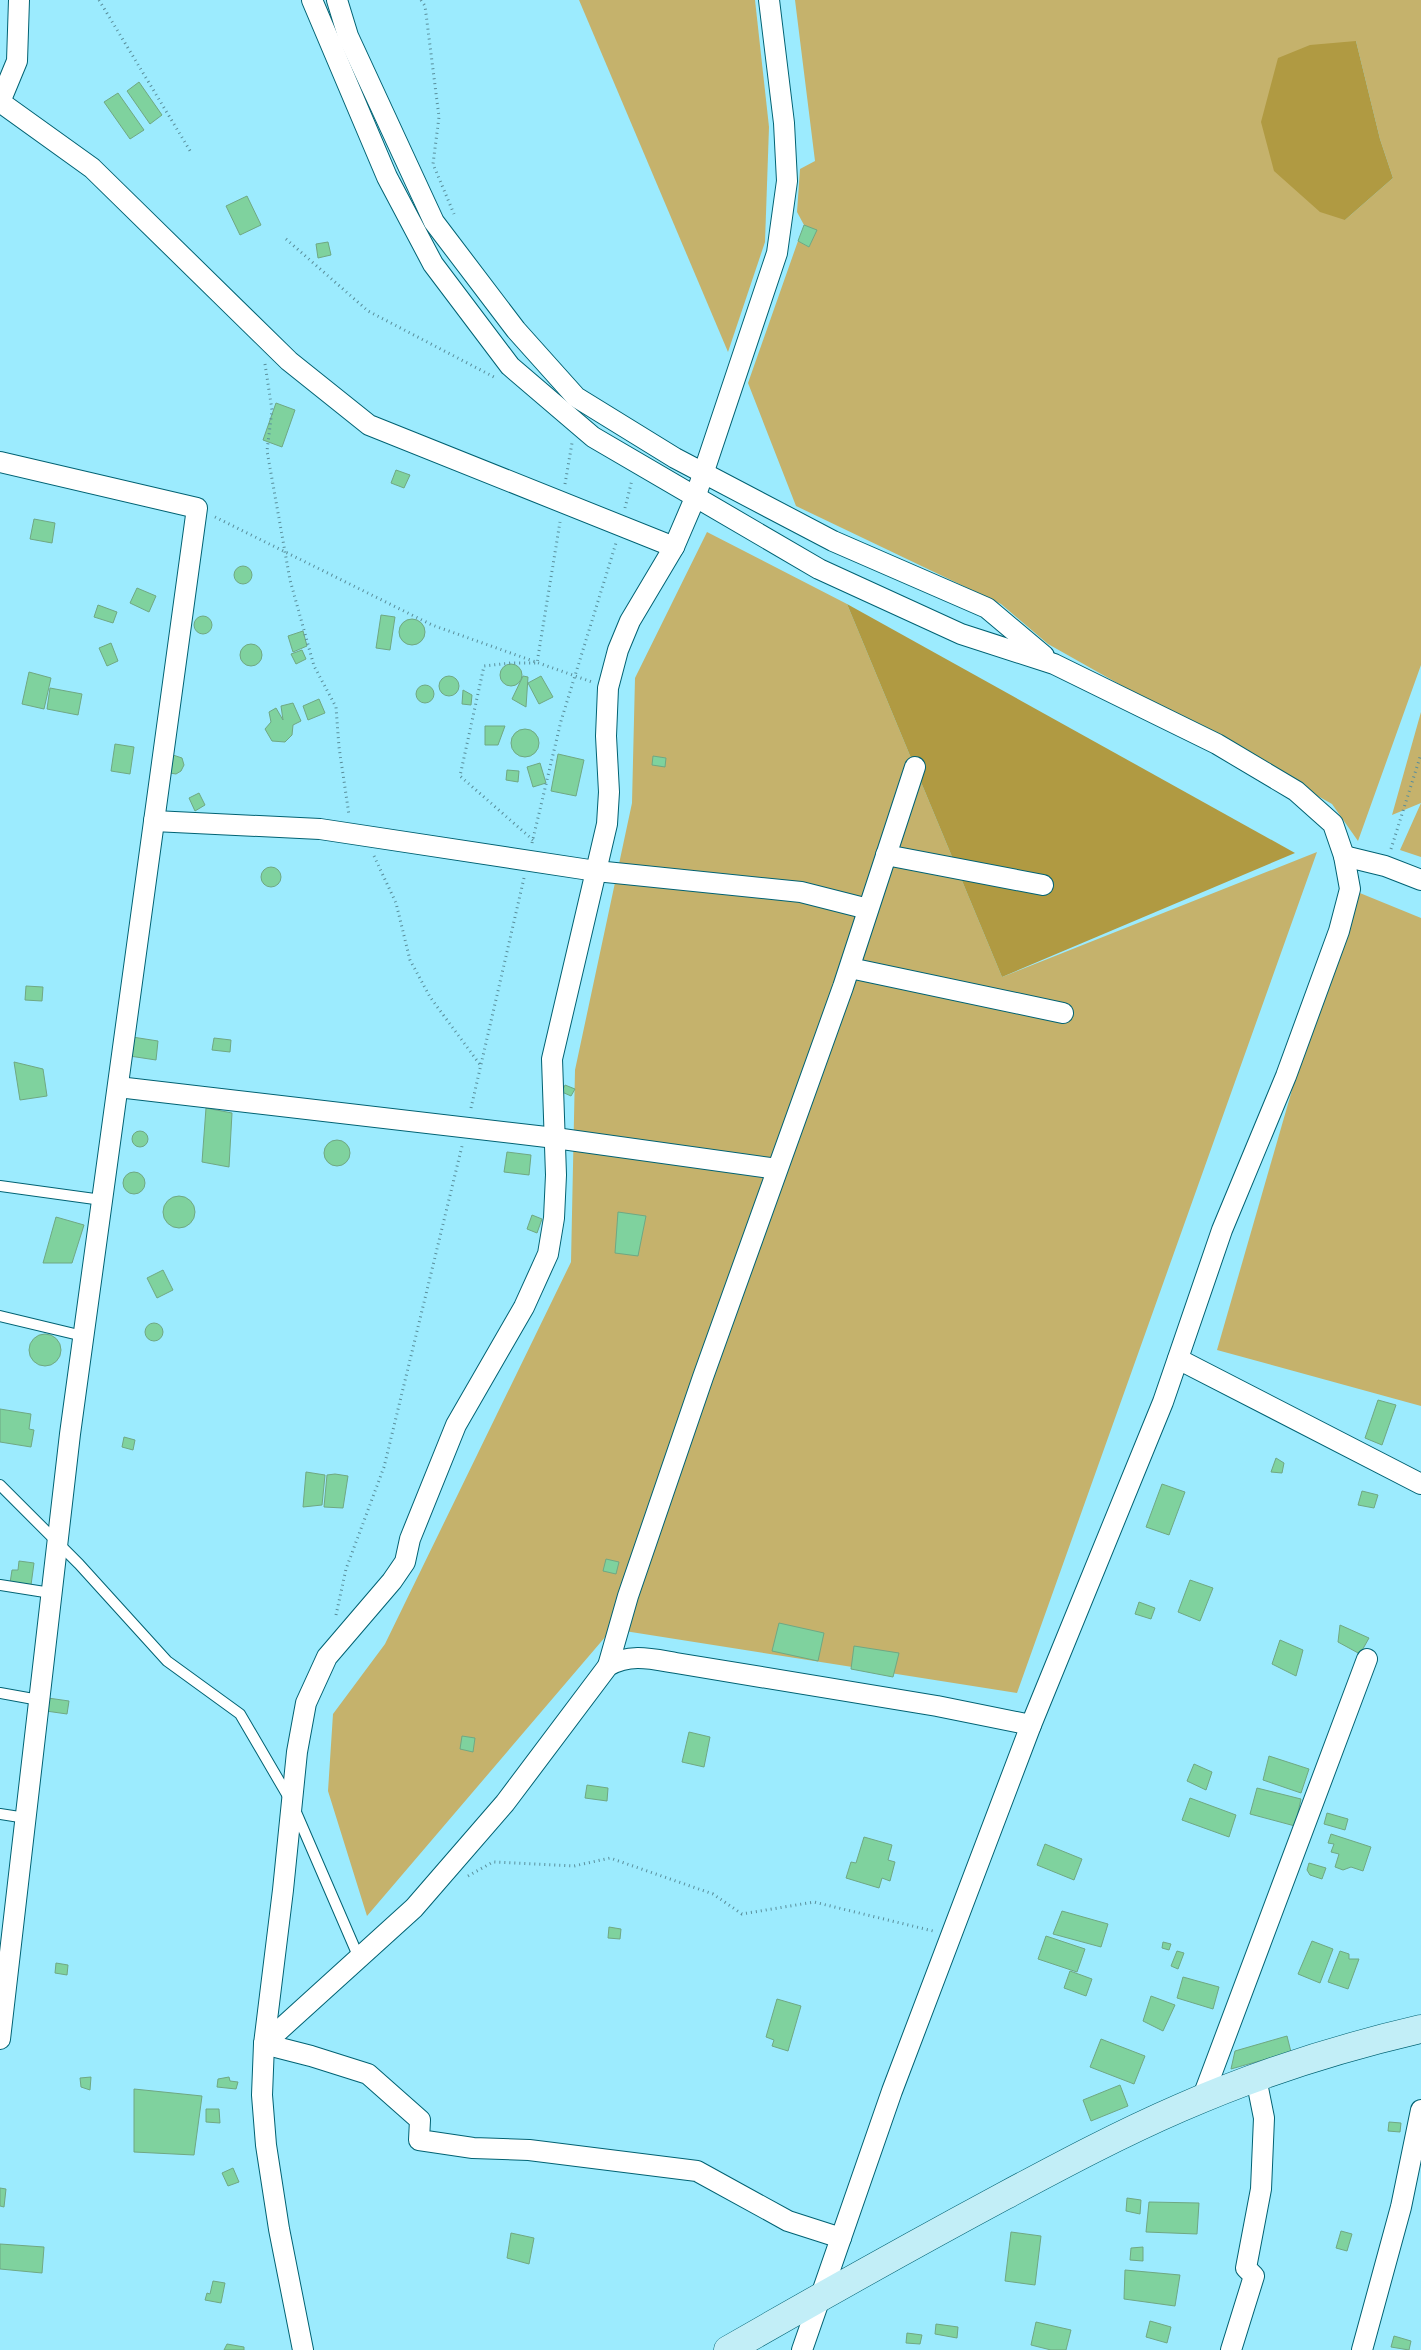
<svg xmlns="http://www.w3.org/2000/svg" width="1421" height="2350" font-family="Raleway,sans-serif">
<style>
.green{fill:#c5b26c;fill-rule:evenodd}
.forest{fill:#b09a42}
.building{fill:#7fd29e;stroke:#6fa883}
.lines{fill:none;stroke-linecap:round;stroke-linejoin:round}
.lane-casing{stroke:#006273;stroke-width:12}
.street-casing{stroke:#006273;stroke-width:22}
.secondary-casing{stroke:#006273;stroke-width:29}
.path{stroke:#598e9b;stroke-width:3;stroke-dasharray:1 4;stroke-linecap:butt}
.lane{stroke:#fff;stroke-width:10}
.street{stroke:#fff;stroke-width:20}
.secondary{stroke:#c2eef7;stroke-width:28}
</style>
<rect width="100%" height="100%" fill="#9cebfe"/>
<!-- green -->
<g class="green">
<polygon points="579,0 755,0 769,127 765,242 728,352"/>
<path d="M795,0h626v665l-63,176 -26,-37 -284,-160 -47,-40 -205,-98 -48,-123 50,-142 11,6 7,-16 -12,-6 -7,-13 3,-43 15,-8zM1356,41l24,98 13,39 -48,42z"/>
<polygon points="707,532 847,604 1002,977 1317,852 1017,1693 612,1629 367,1916 328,1791 333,1714 385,1644 571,1262 575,1070 632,803 635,678"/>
<polygon points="1421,712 1421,857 1400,850 1421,803 1392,815"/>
<polygon points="1350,889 1421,918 1421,1406 1217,1350"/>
</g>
<!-- forest -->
<g class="forest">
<polygon points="1356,41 1380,139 1393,178 1345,220 1320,212 1274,171 1261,122 1278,58 1310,45"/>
<polygon points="847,604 1295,853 1002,977"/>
</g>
<!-- building -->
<g class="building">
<polygon points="139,82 162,115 150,124 127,91"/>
<polygon points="118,93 144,130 130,139 104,102"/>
<polygon points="247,196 261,225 240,235 226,206"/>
<polygon points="804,225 817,230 809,247 798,241"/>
<polygon points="328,242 331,255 318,258 316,244"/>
<polygon points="276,403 295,410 282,447 263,440"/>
<polygon points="396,470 410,475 404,488 391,483"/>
<polygon points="34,519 55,523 52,543 30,539"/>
<circle cx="243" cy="575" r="9"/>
<polygon points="137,588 156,596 149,612 130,603"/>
<polygon points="98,605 117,612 113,623 94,617"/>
<polygon points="381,615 395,617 390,650 376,648"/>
<circle cx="203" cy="625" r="9"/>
<circle cx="412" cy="632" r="13"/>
<polygon points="303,631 307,646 293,652 288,636"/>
<polygon points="111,643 118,661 107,666 99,648"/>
<circle cx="251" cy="655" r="11"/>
<polygon points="302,650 306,659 296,664 291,654"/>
<circle cx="511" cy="675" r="11"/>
<polygon points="29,672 51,678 44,709 22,704"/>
<circle cx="449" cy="686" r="10"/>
<polygon points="523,676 528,677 526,707 512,699"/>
<polygon points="541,676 553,697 539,704 528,683"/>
<circle cx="425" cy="694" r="9"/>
<polygon points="50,688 82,694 78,715 47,709"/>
<polygon points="463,690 472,695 471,705 462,704"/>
<polygon points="319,699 325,713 308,720 303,706"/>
<polygon points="293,703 301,721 293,725 292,735 285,742 272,741 265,729 271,722 269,712 276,708 283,720 281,706"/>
<polygon points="485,726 505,726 498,745 485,745"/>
<circle cx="525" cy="743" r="14"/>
<polygon points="115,744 134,747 130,774 111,771"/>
<polygon points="558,754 584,760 576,796 551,791"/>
<polygon points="173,755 182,758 184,765 181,771 176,774 170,773"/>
<polygon points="653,756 666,758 665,767 652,765"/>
<polygon points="540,763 546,783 533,787 527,767"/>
<polygon points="507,770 519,771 518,782 506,780"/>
<polygon points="199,793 205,805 195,811 189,798"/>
<circle cx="271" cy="877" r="10"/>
<polygon points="26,986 43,987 42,1001 25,1000"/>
<polygon points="126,1036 158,1041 156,1060 123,1055"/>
<polygon points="214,1038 231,1040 230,1052 212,1050"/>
<polygon points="14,1062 43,1069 47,1096 20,1100"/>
<polygon points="565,1085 575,1089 571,1096 562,1092"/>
<polygon points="206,1108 232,1113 229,1167 202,1162"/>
<circle cx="140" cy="1139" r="8"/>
<circle cx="337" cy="1153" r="13"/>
<polygon points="507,1152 531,1155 529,1175 504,1172"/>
<circle cx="134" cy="1183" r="11"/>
<circle cx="179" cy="1212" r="16"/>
<polygon points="618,1212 646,1216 638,1256 615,1253"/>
<polygon points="532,1215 542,1219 537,1233 527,1229"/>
<polygon points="56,1217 84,1225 72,1263 43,1263"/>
<polygon points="163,1270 173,1290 157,1298 147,1278"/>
<circle cx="154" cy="1332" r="9"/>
<circle cx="45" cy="1350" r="16"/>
<polygon points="1378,1400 1396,1405 1382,1445 1365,1438"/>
<polygon points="0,1409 31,1414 29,1429 34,1430 31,1447 0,1442"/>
<polygon points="124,1437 135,1440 133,1450 122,1447"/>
<polygon points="1276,1458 1284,1463 1282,1473 1271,1472"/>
<polygon points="306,1472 325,1475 322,1505 303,1507"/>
<polygon points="335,1474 348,1476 343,1508 324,1507 327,1475"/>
<polygon points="1162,1484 1185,1492 1169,1535 1146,1527"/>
<polygon points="1362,1491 1378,1495 1374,1508 1358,1505"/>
<polygon points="606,1559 619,1562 616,1574 603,1571"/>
<polygon points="19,1561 34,1563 31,1585 10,1583 12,1570 18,1570"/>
<polygon points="1190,1580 1213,1588 1200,1621 1178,1612"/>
<polygon points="1139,1602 1155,1608 1151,1619 1135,1614"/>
<polygon points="779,1623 824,1633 818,1661 772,1651"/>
<polygon points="1340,1625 1369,1638 1360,1654 1338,1642"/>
<polygon points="1280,1640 1303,1650 1296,1676 1272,1664"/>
<polygon points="854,1646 899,1653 893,1677 851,1669"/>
<polygon points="48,1698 69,1701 67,1714 46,1711"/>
<polygon points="689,1732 710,1737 704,1767 682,1762"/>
<polygon points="462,1736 475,1738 473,1752 460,1749"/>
<polygon points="1269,1756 1309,1769 1301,1793 1263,1780"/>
<polygon points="1194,1764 1212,1772 1206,1790 1187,1781"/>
<polygon points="587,1785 608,1788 607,1801 585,1798"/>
<polygon points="1257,1788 1301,1799 1295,1826 1250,1814"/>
<polygon points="1190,1798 1236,1815 1229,1837 1182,1820"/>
<polygon points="1327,1813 1348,1819 1345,1830 1324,1824"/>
<polygon points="1331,1834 1371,1847 1363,1871 1351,1867 1343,1870 1335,1867 1339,1854 1331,1852 1334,1844 1328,1843"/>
<polygon points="864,1837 892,1845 888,1860 895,1862 890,1881 882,1878 879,1888 846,1878 851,1862 856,1863"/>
<polygon points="1045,1844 1082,1859 1074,1880 1037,1865"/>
<polygon points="1309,1863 1326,1868 1322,1879 1310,1875 1307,1870"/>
<polygon points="1062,1911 1108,1924 1101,1947 1053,1934"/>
<polygon points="609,1927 621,1929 620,1939 608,1938"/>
<polygon points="1046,1936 1085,1949 1077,1972 1038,1959"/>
<polygon points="1312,1941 1333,1949 1320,1983 1298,1974"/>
<polygon points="1163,1942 1171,1944 1169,1950 1162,1948"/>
<polygon points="1177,1951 1184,1953 1178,1969 1171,1966"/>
<polygon points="1340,1951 1349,1954 1349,1959 1359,1959 1348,1989 1328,1982"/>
<polygon points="56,1963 68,1965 67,1975 55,1973"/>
<polygon points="1070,1971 1092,1979 1086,1996 1064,1988"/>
<polygon points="1183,1977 1219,1987 1213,2009 1177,1998"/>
<polygon points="1151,1996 1175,2005 1163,2031 1143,2021"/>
<polygon points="777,1999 801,2006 788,2051 772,2046 774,2040 766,2037"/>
<polygon points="1287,2036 1291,2052 1231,2069 1235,2051"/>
<polygon points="1101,2039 1145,2056 1134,2084 1090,2067"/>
<polygon points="91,2077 90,2090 81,2087 80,2078"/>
<polygon points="229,2077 230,2081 238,2082 236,2089 217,2087 218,2079"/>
<polygon points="1120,2085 1128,2106 1091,2121 1083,2100"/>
<polygon points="134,2089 202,2096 194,2155 134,2152"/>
<polygon points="206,2109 219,2109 220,2123 206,2122"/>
<polygon points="1389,2122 1401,2123 1400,2132 1388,2131"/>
<polygon points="233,2168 239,2182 228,2186 222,2173"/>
<polygon points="0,2188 6,2189 4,2207 0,2206"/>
<polygon points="1127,2198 1141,2200 1140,2214 1126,2211"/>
<polygon points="1149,2202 1199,2203 1197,2234 1146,2232"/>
<polygon points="1341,2231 1352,2234 1347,2251 1336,2248"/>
<polygon points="1011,2232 1041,2236 1035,2285 1005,2281"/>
<polygon points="511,2233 534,2238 529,2264 507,2258"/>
<polygon points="0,2244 44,2247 42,2273 0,2269"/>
<polygon points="1143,2247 1143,2261 1130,2260 1131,2248"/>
<polygon points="1125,2270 1180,2275 1175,2306 1124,2299"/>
<polygon points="213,2281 225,2283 221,2303 205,2300 207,2293 210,2294"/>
<polygon points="1150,2321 1171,2327 1167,2343 1146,2337"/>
<polygon points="1036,2322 1071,2330 1066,2350 1051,2350 1031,2345"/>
<polygon points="936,2324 958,2327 957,2338 935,2334"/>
<polygon points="907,2333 922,2335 920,2344 906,2343"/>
<polygon points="1394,2336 1411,2341 1409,2350 1391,2347"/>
<polygon points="227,2344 244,2347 244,2350 224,2350"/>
</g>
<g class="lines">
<!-- lane casing -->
<g class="lane-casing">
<g id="lane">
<polyline points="0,1186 102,1200"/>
<polyline points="0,1316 83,1336"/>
<polyline points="0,1485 79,1564 167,1661 240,1714 292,1803 359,1958"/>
<polyline points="0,1585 51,1593"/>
<polyline points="0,1693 39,1700"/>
<polyline points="0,1814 26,1818"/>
</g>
</g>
<!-- street casing -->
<g class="street-casing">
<g id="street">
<polyline points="312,0 387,177 433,264 510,366 593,437 819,569 961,634 1054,664 1217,744 1296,791 1333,824 1344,856 1350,889 1339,931 1286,1076 1222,1230 1163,1402 1031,1725 892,2091 802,2350"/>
<polyline points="337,0 348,36 434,222 516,330 576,397 675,458 833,541 987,608 1044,656"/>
<polyline points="0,102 92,168 289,361 369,425 674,547"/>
<polyline points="0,102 17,61 19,0"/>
<polyline points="0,462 197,508 70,1434 0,2039"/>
<polyline points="154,821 320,829 596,871 801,892 868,909"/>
<polyline points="886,855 1043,885"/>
<polyline points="1344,856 1385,866 1421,880"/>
<polyline points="850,968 1063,1013"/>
<polyline points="118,1087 555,1138 777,1169"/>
<polyline points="1178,1359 1421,1484"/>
<polyline points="608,1666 628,1596 703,1377 843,987 915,767"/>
<path d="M264,2044l150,-136 91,-105 103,-137c22,-13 44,-7 68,-3l261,43 94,19"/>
<polyline points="264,2044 311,2056 368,2074 420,2120 419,2140 473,2148 529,2150 697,2171 788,2221 841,2238"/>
<polyline points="1202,2099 1367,1659"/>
<polyline points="303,2350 279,2229 266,2145 262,2095 264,2044 283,1890 297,1752 306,1703 327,1657 392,1581 405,1562 410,1539 456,1425 524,1307 548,1254 554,1218 556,1175 552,1059 607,824 609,792 606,736 608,688 618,650 630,621 674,547 695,498 777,253 787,181 784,123 769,0"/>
<polyline points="1231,2350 1254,2276 1246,2268 1261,2189 1264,2118 1256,2078"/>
<polyline points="1362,2350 1401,2207 1421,2110"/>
</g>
</g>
<!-- secondary casing -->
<g class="secondary-casing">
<path id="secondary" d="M728,2350c92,-53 183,-104 276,-154 58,-31 116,-62 176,-88 77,-34 159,-60 241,-79"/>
</g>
<!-- path -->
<g class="path">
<polyline points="99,0 192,154"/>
<polyline points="421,0 425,6 439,117 433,164 454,214"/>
<polyline points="286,239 368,311 494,377"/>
<polyline points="265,364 272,410 267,451 290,580 314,666 336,707 339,747 349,815"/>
<polyline points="565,484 572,443"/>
<polyline points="625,508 632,480"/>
<polyline points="215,517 432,625 592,682"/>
<polyline points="533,840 460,776 484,666 511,663 537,663 560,522"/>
<polyline points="532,843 561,721 616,543"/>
<polyline points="1391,849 1421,754"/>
<polyline points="374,856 396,903 410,960 430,997 481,1066"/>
<polyline points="471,1108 524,878"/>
<polyline points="336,1615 346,1569 384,1467 462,1146"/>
<polyline points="468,1876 493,1862 574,1866 610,1858 713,1894 742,1914 814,1902 933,1931"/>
</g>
<!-- lane -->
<use href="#lane" class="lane"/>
<!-- street -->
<use href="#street" class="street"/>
<!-- secondary -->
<use href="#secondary" class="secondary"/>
</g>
</svg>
